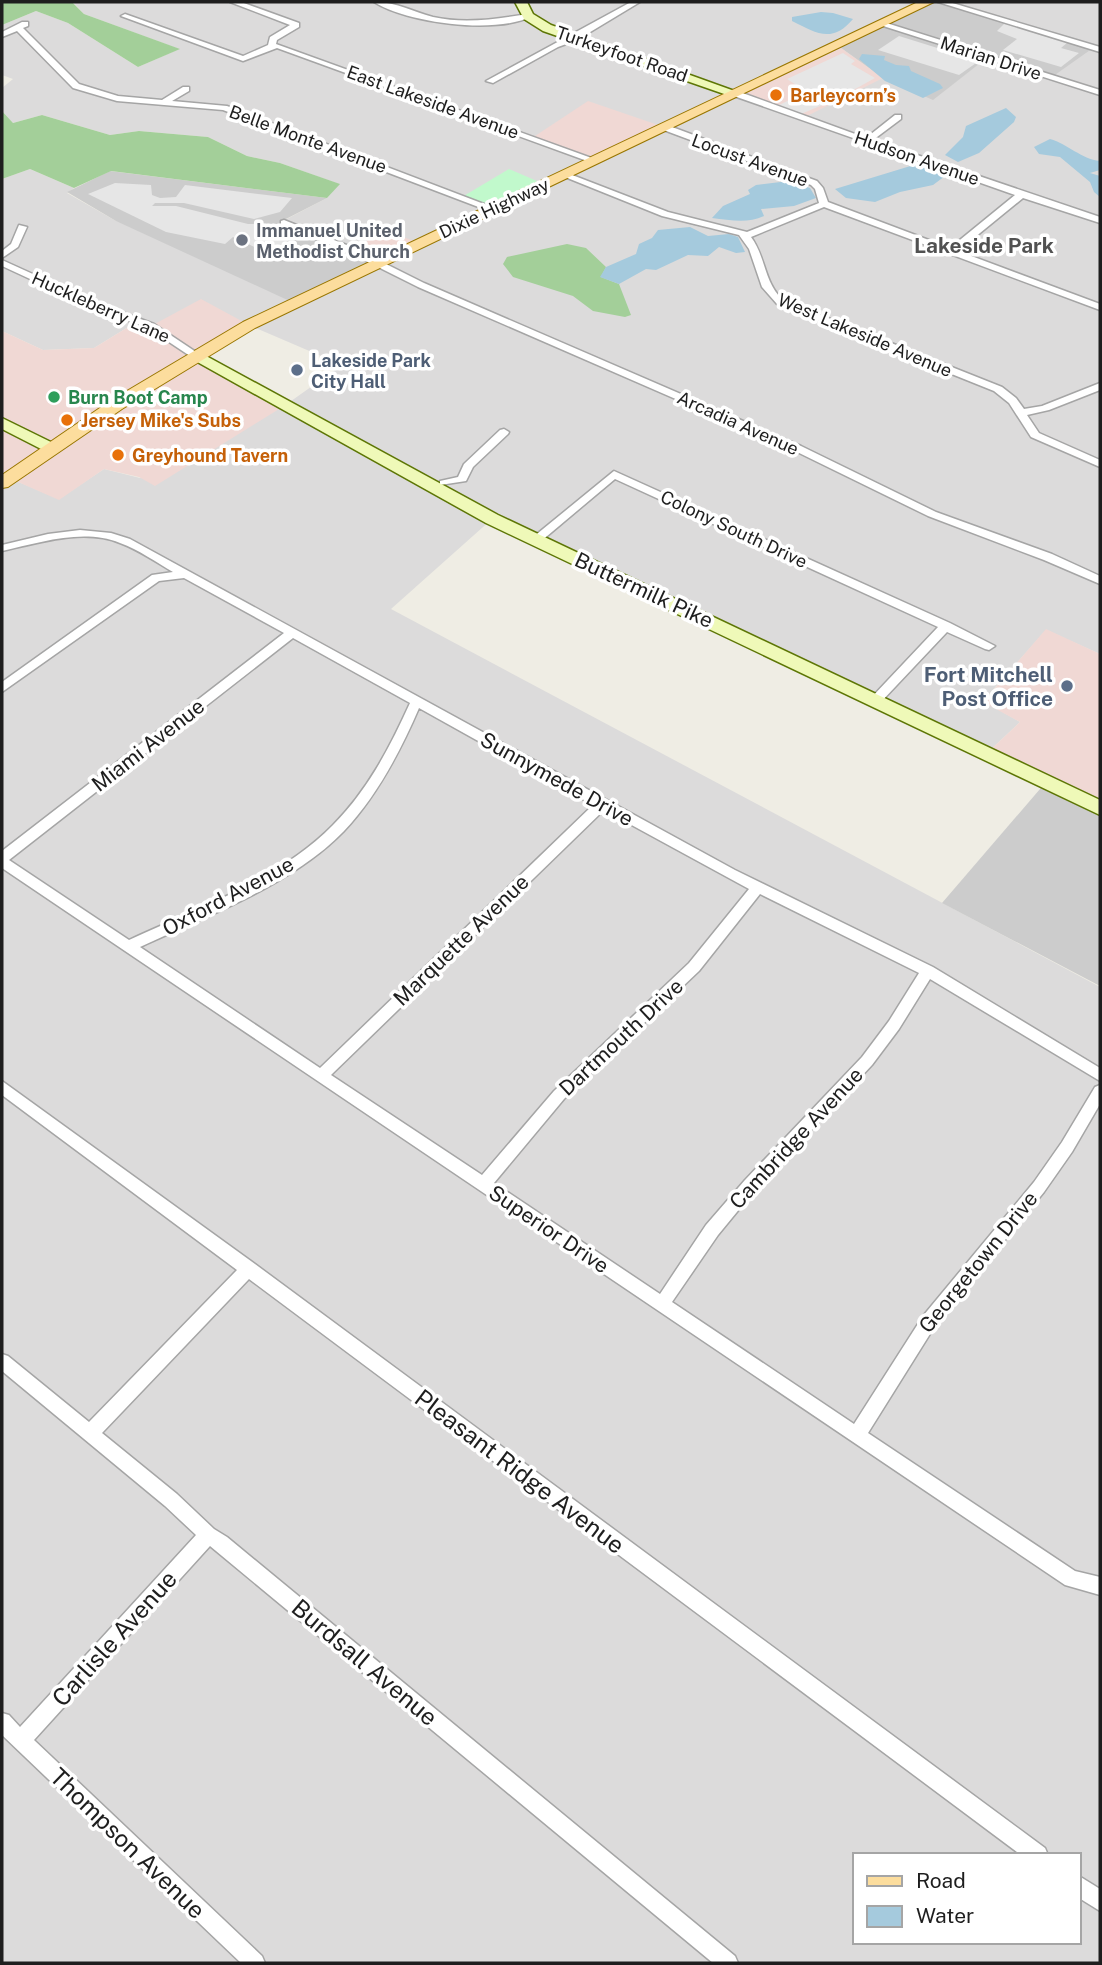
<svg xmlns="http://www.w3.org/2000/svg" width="1102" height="1965" font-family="'Public Sans',sans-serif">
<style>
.residential{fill:#dcdbdb;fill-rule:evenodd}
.commercial{fill:#f0d8d4}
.religious{fill:#ccc}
.forest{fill:#a3cf99}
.park{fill:#c1f9cc}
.parking{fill:#e6e6e6}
.water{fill:#a5cadd}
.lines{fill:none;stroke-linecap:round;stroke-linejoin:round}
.minor-casing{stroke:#a5a5a5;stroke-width:3}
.secondary-casing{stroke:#5d7605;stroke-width:3}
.primary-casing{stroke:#997600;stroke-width:2}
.minor{fill:#fff;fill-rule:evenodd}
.secondary{fill:#eff9b8;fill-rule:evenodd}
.primary{fill:#fcdd9d;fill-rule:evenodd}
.food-dot{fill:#e8710a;stroke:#fff;stroke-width:2.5}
.worship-dot{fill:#6b7280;stroke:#fff;stroke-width:2.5}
.service-dot{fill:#5c6f8a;stroke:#fff;stroke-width:2.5}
.leisure-dot{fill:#2e9e5b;stroke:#fff;stroke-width:2.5}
.labels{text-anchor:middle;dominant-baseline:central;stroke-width:7;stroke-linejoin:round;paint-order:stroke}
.far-street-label{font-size:18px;fill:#1e1e1e;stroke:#fff}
.far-food-label{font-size:18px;font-weight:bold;fill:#c56008;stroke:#fff;text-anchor:start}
.far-worship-label{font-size:18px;font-weight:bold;fill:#5b616d;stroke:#fff;text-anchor:start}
.far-service-label{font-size:18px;font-weight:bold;fill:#4e5e75;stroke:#fff;text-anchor:start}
.far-leisure-label{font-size:18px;font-weight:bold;fill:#27864d;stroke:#fff;text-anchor:start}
.far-quarter-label{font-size:21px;font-weight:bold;fill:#515151;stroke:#fff}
.street-label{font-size:21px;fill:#1e1e1e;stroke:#fff}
.service-label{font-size:21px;font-weight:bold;fill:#4e5e75;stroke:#fff;text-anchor:end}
.near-street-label{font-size:24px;fill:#1e1e1e;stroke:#fff}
</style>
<rect width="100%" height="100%" fill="#efede4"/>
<!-- residential -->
<path class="residential" d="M73,2h855l-158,74 113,2 50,21 55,-42 73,-18 -119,-37h158v652l-54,-24 -63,71 37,21 -34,32 -494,-235 -101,90 709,378v976h-843l-191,-180 189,180h-253v-1480l7,-5 50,21 45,-30 36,9 144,-72 58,-41 -93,-40 -98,1 -13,-5 -44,27 -51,2 -41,-19v-152l28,-10 44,19 -7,5 49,28 235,29 -70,-28 46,-24 12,-14 -59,-21 -33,-7 -39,-19 -69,-6 -29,4 -68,-20 -29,8 -11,-12v-23l11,-9 -11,-4v-50l34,-14 32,12 70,44 41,-18 -95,-35zM855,1855h224v87h-224z"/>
<!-- commercial -->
<g class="commercial">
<polygon points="837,45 883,78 803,118 734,93"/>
<polygon points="588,101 664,127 593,160 532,138"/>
<polygon points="385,230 419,243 375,264 351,250"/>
<polygon points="201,299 249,325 198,355 284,406 155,486 139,477 104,469 59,500 9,478 2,483 2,331 43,350 94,348 138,321 151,326"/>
<polygon points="1046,629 1100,654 1100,809 986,754 1020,722 983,702"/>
</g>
<!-- religious -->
<g class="religious">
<polygon points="928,2 942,2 1093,48 1052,77 988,57 933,100 883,78 837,45"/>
<polygon points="110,171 327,198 282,221 375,264 294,303 116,221 67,192"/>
<polygon points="1046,782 1100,809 1100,986 942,903"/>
</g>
<!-- forest -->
<g class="forest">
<polygon points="2,2 72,2 84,14 180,49 138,67 68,23 36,11 2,25"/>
<polygon points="2,111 13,123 42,115 110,135 139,131 208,137 247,156 280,163 340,184 327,198 111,171 74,188 30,169 2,179"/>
<polygon points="567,244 586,248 606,267 601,277 619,284 631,315 625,317 593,311 573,296 513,277 503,264 507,257"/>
</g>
<!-- park -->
<polygon class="park" points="509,169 544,184 492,209 462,197"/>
<!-- parking -->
<g class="parking">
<polygon points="1005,23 1068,42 1061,48 1079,53 1061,67 1003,50 1017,39 997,31"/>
<polygon points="899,36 979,61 959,75 878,50"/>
<polygon points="843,53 855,61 851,64 875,78 839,98 801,114 779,105 807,92 787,79"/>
<polygon points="115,183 151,185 152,195 160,198 176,197 185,185 292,198 280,212 254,219 184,203 155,203 152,206 176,206 248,224 277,224 299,234 273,250 265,252 233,237 225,244 166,232 88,194"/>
</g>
<!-- water -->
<g class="water">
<path d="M821,12l12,1 20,6c-21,25 -37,14 -61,2v-4z"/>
<polygon points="862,54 885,56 884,60 896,65 909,66 911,71 940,84 943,88 923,98 885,81 859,59"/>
<polygon points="1006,108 1016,117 1014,122 979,153 958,162 945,155 963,137 966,126"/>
<path d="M1050,139c18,5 31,20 50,22v9l-10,3 10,3v21l-6,-5 -4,-10 -30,-25 -21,-3 -5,-7z"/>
<polygon points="917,164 945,176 933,185 900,192 875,202 846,198 835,189"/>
<path d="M789,181l21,7 6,10 -22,8 -33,3 3,7c-17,8 -34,4 -52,2l11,-12 27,-12 -2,-4 8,-5z"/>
<polygon points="690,227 708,236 729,234 738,237 745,252 736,253 719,247 708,256 688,255 656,270 646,269 619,284 600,277 606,267 636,254 639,244 652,238 658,230"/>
</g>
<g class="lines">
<!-- minor casing -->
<g class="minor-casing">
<g id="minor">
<polygon points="230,2 241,2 299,23 299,27 277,40 276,44 597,160 590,162 277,48 243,61 121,16 125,14 243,56 268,45 270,37 290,25"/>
<path d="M374,2c20,-1 40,10 59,15 32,7 63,2 95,-3l4,2c-35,19 -125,7 -158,-14z"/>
<polygon points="631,2 640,2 577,40 558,47 493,83 486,81"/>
<polygon points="938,2 949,2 1100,47 1100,52"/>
<polygon points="880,21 1100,90 1100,95 880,25"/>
<polygon points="22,22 28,22 28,26 23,28 79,84 118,96 162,100 183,87 189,87 189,91 172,101 227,106 497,209 489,211 223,110 117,101 73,88 17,31 2,37 2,32"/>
<path d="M731,91h6l129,47 29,-23h6v4l-28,21 227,77v6l-77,-25 -65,53 142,53v6l-276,-103 -73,30c15,20 13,46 32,63l219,87 14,11 8,11 18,-3 58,-23v7l-51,20 -22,5 12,18 61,27v7l-69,-30 -22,-34 -15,-12 -217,-87 -15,-17 -13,-38 -10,-14 -77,-19 -102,-41 7,-2 101,39 79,20 72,-29 -4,-14 -4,-4 -150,-56v-4l3,-1 153,57 6,7 5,14 122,46 65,-53 -284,-100z"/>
<polygon points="284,220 354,248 424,283 801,446 936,512 1052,554 1100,576 1100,584 1044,560 928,516 793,450 418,287 348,252 281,225 281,221"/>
<polygon points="19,225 27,227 18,247 2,258 2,251 11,244"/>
<polygon points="2,260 90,300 154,324 202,356 193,358 148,328 84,304 2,266"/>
<polygon points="504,429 509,432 508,434 473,467 466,481 440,485 440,481 458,477 464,464 500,430"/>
<polygon points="614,471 950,623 995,646 989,650 985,649 947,632 879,704 875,705 869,701 871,698 938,627 615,479 540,542 532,542 532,538"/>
<path d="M80,530l31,3 19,6 605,331 198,97 167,101v13l-170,-102 -31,50 -27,36 -117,125 -37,45 -46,67 182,122 69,-108 111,-134 28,-40 33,-55 5,-2v19l-28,48 -28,40 -109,134 -67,107 207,138 25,6v18l-35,-10 -1063,-717v-17l282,-218 -100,-55 -25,3 -157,111v-10l150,-107 21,-3c-17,-10 -34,-22 -53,-29 -37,-15 -81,0 -118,8v-6l46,-11zM293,638l117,65c-20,44 -42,87 -77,122 -54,55 -135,83 -204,115l-120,-80zM419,708l174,97 -273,263 -180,-121c67,-31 152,-62 204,-116 33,-35 56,-79 75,-123zM604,810l145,79 -60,74 -135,128 -72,84 -151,-100zM760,894l159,79 -30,48 -27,36 -117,123 -39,45 -46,69 -166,-111 70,-84 135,-128z"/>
<polygon points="2,1081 255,1264 1045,1848 1048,1855 1021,1855 249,1279 102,1433 177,1494 214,1529 227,1537 735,1956 738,1963 713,1963 210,1546 34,1740 262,1956 265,1963 241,1963 2,1735 2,1713 9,1715 20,1727 196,1535 165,1506 2,1371 2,1354 8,1356 89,1422 237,1270 2,1095"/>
<polygon points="1079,1876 1100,1889 1100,1911 1079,1898"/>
</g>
</g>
<!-- secondary casing -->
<g class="secondary-casing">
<g id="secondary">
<polygon points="515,2 527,2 533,14 551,25 740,93 734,97 730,96 543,31 524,19"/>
<polygon points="197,351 498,515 1100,800 1100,815 486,523 192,359 189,356 192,353"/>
<polygon points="2,418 59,446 61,449 53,454 47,452 2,429"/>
</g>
</g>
<!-- primary casing -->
<g class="primary-casing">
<polygon id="primary" points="918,2 934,2 255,328 122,409 8,487 2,488 2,475 110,401 243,322"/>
</g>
<!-- minor -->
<use href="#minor" class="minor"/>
<!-- secondary -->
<use href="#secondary" class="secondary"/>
<!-- primary -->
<use href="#primary" class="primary"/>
</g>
<!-- markers -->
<g class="food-dot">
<circle cx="776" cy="95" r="7"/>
<circle cx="67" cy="420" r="7"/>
<circle cx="118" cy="455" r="7"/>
</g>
<circle class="worship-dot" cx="242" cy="240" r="7"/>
<g class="service-dot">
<circle cx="297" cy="370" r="7"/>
<circle cx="1067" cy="686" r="7"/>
</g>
<circle class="leisure-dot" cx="54" cy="397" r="7"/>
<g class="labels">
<!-- far-street labels -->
<g class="far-street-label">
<text transform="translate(622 54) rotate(19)">Turkeyfoot Road</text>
<text transform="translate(991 58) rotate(18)">Marian Drive</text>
<text transform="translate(433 102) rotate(20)">East Lakeside Avenue</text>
<text transform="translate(308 139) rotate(20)">Belle Monte Avenue</text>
<text transform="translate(917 158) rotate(19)">Hudson Avenue</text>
<text transform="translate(750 160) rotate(20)">Locust Avenue</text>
<text transform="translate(494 208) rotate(-25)">Dixie Highway</text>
<text transform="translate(101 307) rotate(24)">Huckleberry Lane</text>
<text transform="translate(865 335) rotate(23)">West Lakeside Avenue</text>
<text transform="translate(738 423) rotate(24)">Arcadia Avenue</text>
<text transform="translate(734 529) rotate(25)">Colony South Drive</text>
</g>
<!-- far-food labels -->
<g class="far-food-label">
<text x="790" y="95">Barleycorn’s</text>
<text x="81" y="420">Jersey Mike's Subs</text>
<text x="132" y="455">Greyhound Tavern</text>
</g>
<!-- far-worship labels -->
<g class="far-worship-label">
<text x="256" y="230">Immanuel United<tspan x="256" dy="21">Methodist Church</tspan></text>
</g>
<!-- far-service labels -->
<g class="far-service-label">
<text x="311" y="360">Lakeside Park<tspan x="311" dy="21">City Hall</tspan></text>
</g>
<!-- far-leisure labels -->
<g class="far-leisure-label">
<text x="68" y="397">Burn Boot Camp</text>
</g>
<!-- far-quarter labels -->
<g class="far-quarter-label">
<text x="984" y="245">Lakeside Park</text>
</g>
<!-- street labels -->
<g class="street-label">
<text transform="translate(644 590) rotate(25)">Buttermilk Pike</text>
<text transform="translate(148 745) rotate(-38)">Miami Avenue</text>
<text transform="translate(557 779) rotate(29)">Sunnymede Drive</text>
<text transform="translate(228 896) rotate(-28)">Oxford Avenue</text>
<text transform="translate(461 940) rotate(-44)">Marquette Avenue</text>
<text transform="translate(621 1037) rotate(-43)">Dartmouth Drive</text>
<text transform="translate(796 1138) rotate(-47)">Cambridge Avenue</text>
<text transform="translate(549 1229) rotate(34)">Superior Drive</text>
<text transform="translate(978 1262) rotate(-51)">Georgetown Drive</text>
</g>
<!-- service labels -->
<g class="service-label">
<text x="1053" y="674">Fort Mitchell<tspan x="1053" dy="24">Post Office</tspan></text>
</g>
<!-- near-street labels -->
<g class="near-street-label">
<text transform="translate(520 1471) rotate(37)">Pleasant Ridge Avenue</text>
<text transform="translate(114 1638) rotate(-48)">Carlisle Avenue</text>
<text transform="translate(365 1662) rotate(40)">Burdsall Avenue</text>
<text transform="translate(128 1843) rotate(44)">Thompson Avenue</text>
</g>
</g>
<!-- border -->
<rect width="1102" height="1965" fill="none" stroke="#1e1e1e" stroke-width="7"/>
<!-- legend -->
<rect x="853" y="1853" width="228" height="91" fill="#ffffff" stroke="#a5a5a5" stroke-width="2"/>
<rect x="867" y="1876" width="35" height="10" fill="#fcdd9d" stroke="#a5a5a5" stroke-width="2"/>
<text x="916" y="1888" font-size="21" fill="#1e1e1e">Road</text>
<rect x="867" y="1906" width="35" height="21" fill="#a5cadd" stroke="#a5a5a5" stroke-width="2"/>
<text x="916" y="1923" font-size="21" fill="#1e1e1e">Water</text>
</svg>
